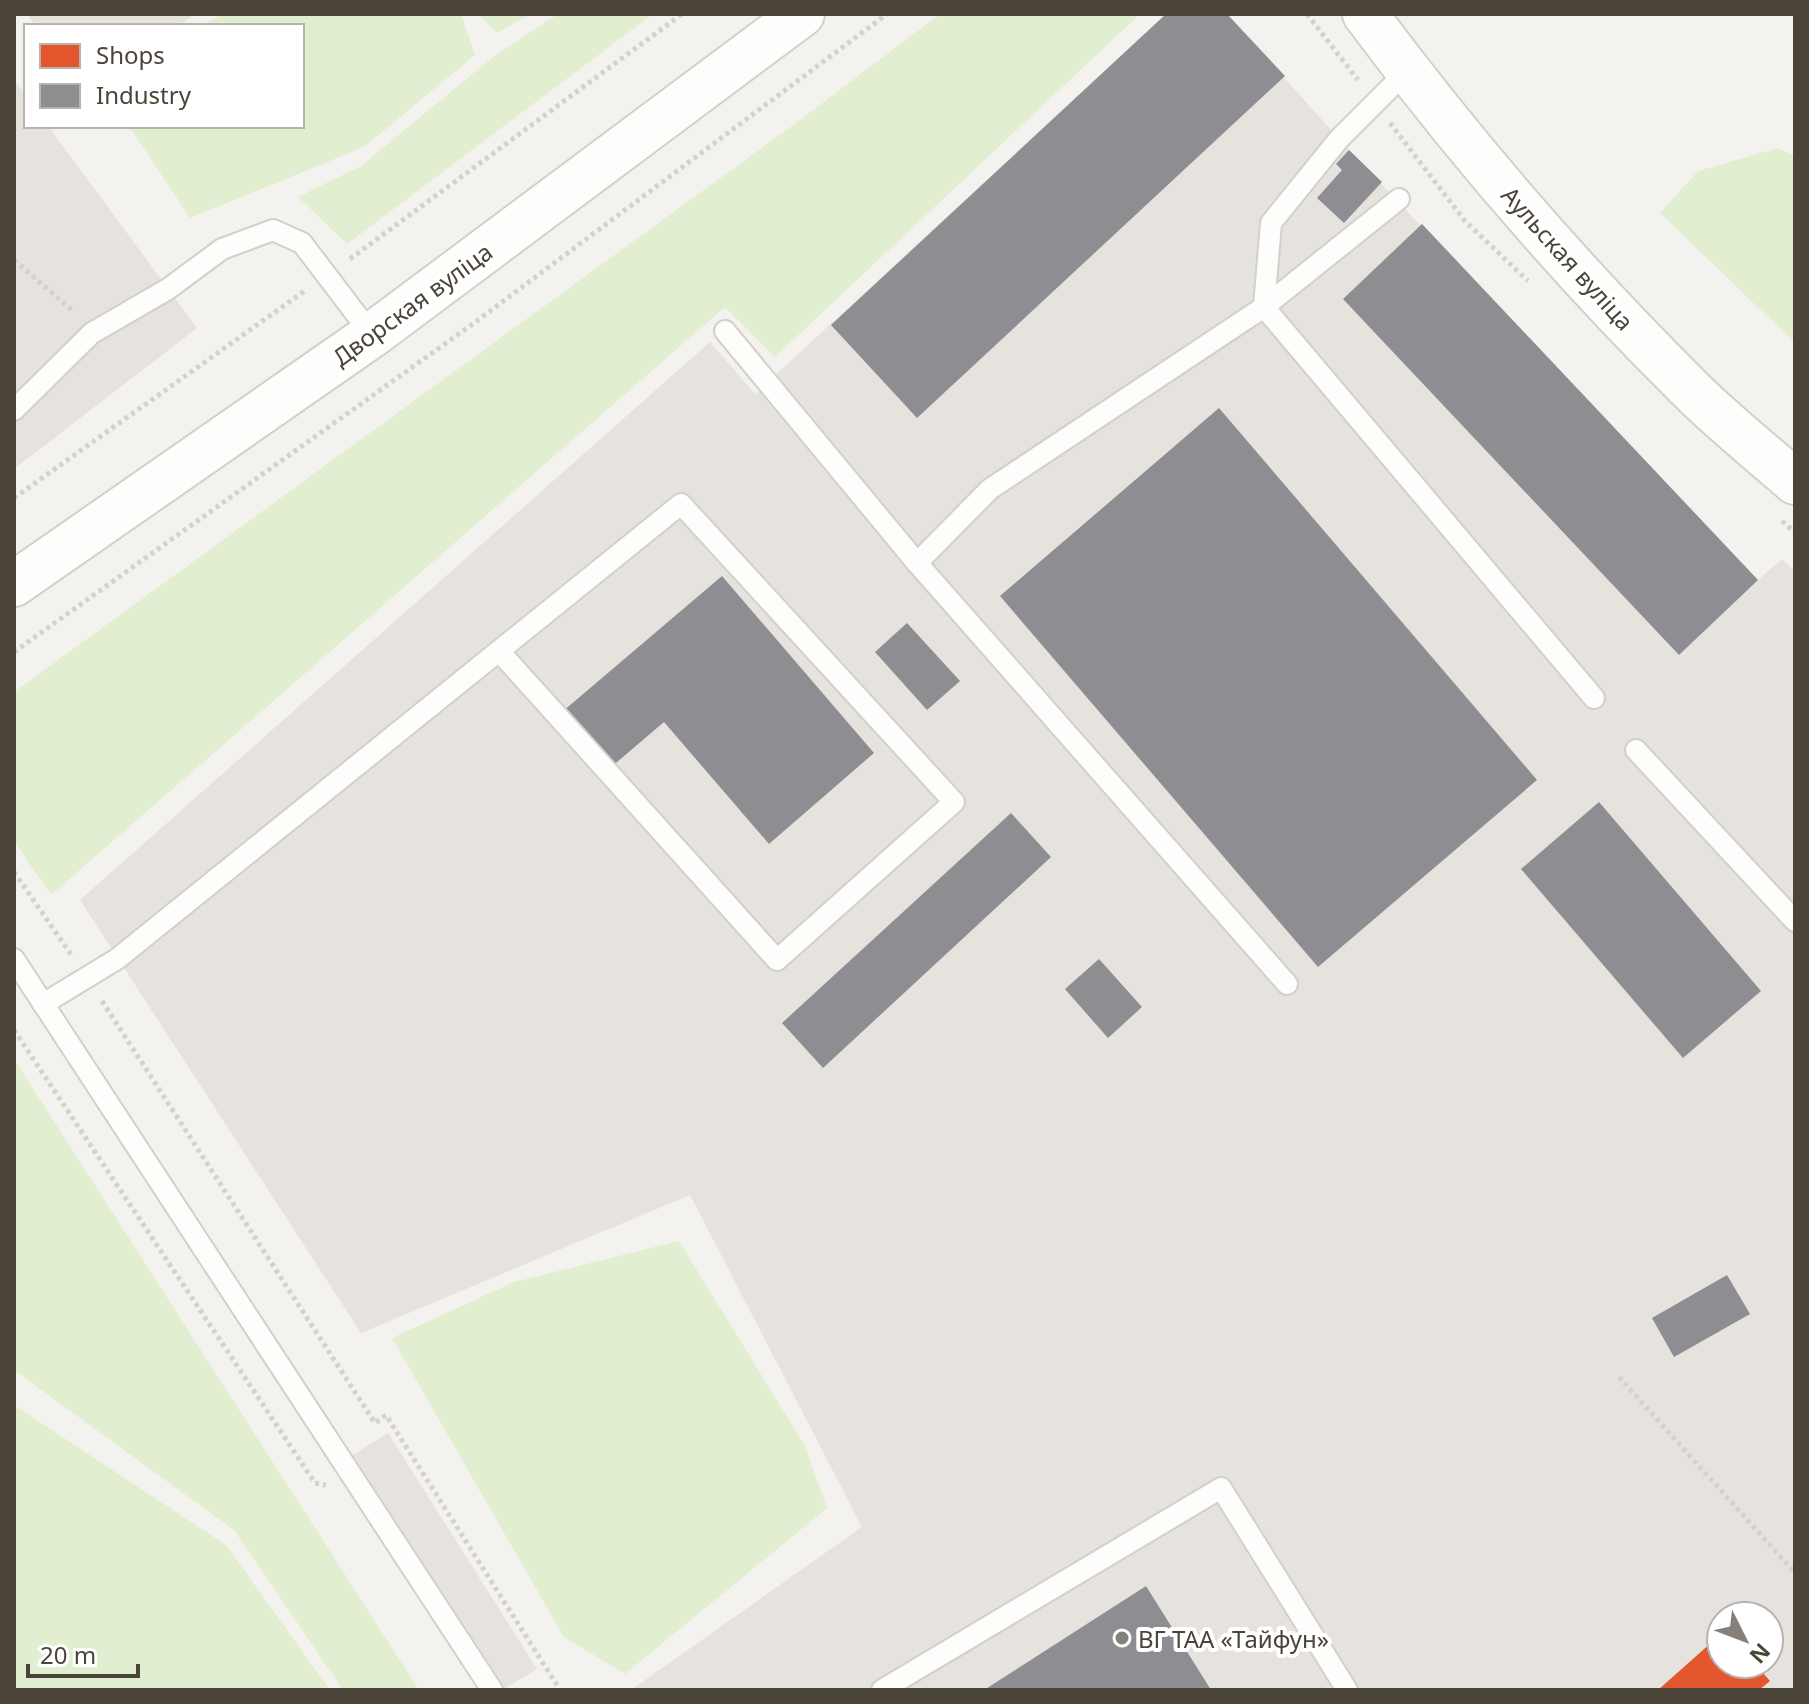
<svg xmlns="http://www.w3.org/2000/svg" width="1809" height="1704" font-family="'Noto Sans',sans-serif">
<style>
.industrial{fill:#e6e2de;fill-rule:evenodd}
.green{fill:#e1eecf}
.parking{fill:#e6e3df}
.shops{fill:#e4572e}
.industry{fill:#8d8d92}
.lines{fill:none;stroke-linecap:round;stroke-linejoin:round}
.service-casing{stroke:#d2d0cb;stroke-width:24}
.tertiary-casing{stroke:#d2d0cb;stroke-width:48}
.path{stroke:#d3d2cc;stroke-width:5;stroke-dasharray:4 4;stroke-linecap:butt}
.service{stroke:#fdfdfc;stroke-width:20}
.tertiary{stroke:#fdfdfc;stroke-width:44}
.poi-dot{fill:#868178;stroke:#fff;stroke-width:3}
.labels{text-anchor:middle;dominant-baseline:central;stroke-width:8;stroke-linejoin:round;paint-order:stroke}
.street-label{font-size:24px;fill:#4b4439;stroke:#fff}
.poi-label{font-size:24px;fill:#4b4439;stroke:#fff;text-anchor:start}
</style>
<rect width="100%" height="100%" fill="#f4f2ee"/>
<!-- industrial -->
<g class="industrial">
<polygon points="27,14 195,14 178,26 36,26"/>
<path d="M1166,14h61l122,136 409,430 24,-21 13,12v1119h-1164l231,-163 -172,-332 -329,138 -281,-433 630,-558 45,52zM1721,1616h48v48h-48z"/>
<polygon points="14,80 26,96 26,126 48,126 197,328 14,469"/>
</g>
<!-- green -->
<g class="green">
<polygon points="223,14 461,14 475,55 364,147 190,218 129,126 302,126 302,26 201,26"/>
<polygon points="478,14 531,14 497,33"/>
<polygon points="558,14 653,14 347,244 298,197 361,166 493,57"/>
<polygon points="940,14 1140,14 775,357 725,307 51,895 14,841 14,692 796,123"/>
<polygon points="1778,148 1795,156 1795,343 1660,213 1698,171"/>
<polygon points="14,1059 419,1690 343,1690 234,1530 14,1370"/>
<polygon points="679,1241 805,1446 827,1508 625,1674 564,1637 392,1338 514,1282"/>
<polygon points="14,1405 226,1545 330,1690 14,1690"/>
</g>
<!-- parking -->
<polygon class="parking" points="388,1433 537,1669 502,1690 353,1455"/>
<!-- shops -->
<polygon class="shops" points="1721,1634 1721,1664 1755,1664 1770,1681 1759,1690 1658,1690"/>
<!-- industry -->
<g class="industry">
<polygon points="1166,14 1227,14 1285,76 917,418 831,325"/>
<polygon points="1349,150 1382,182 1344,223 1317,198 1342,170 1336,164"/>
<polygon points="1422,224 1758,580 1679,655 1343,299"/>
<polygon points="1219,408 1537,780 1318,967 1000,596"/>
<polygon points="722,576 874,753 769,844 664,722 610,768 562,712"/>
<polygon points="907,623 960,681 927,710 875,652"/>
<polygon points="1599,802 1761,991 1683,1058 1521,869"/>
<polygon points="1011,813 1051,857 823,1068 782,1023"/>
<polygon points="1099,959 1142,1007 1108,1038 1065,989"/>
<polygon points="1727,1275 1750,1314 1674,1357 1652,1318"/>
<polygon points="1146,1586 1211,1690 984,1690"/>
</g>
<g class="lines">
<!-- service casing -->
<g class="service-casing">
<g id="service">
<polyline points="1264,307 1271,223 1339,139 1407,71"/>
<polyline points="1264,307 1399,199"/>
<polyline points="725,331 917,563"/>
<polyline points="14,410 92,333 168,289 222,249 273,230 302,243 372,335"/>
<polyline points="1636,750 1795,921"/>
<polyline points="14,959 492,1690"/>
<polyline points="1287,984 917,563 990,489 1264,307 1594,698"/>
<polyline points="43,1004 117,959 681,504 954,802 777,960 499,651"/>
<polyline points="882,1690 1221,1488 1347,1690"/>
</g>
</g>
<!-- tertiary casing -->
<g class="tertiary-casing">
<g id="tertiary">
<path d="M1365,14c99,133 207,258 325,375 33,33 70,62 105,93"/>
<polyline points="14,584 372,335 802,14"/>
</g>
</g>
<!-- path -->
<g class="path">
<polyline points="1307,14 1358,80"/>
<polyline points="1390,123 1465,221 1528,281"/>
<polyline points="350,259 682,14"/>
<polyline points="14,260 73,311"/>
<polyline points="14,498 306,290"/>
<polyline points="1782,521 1795,533"/>
<polyline points="14,652 474,323 887,14"/>
<polyline points="14,872 72,956"/>
<polyline points="102,1001 375,1423 386,1415 560,1690"/>
<polyline points="14,1030 315,1483 326,1485"/>
<polyline points="1619,1377 1795,1573"/>
</g>
<!-- service -->
<use href="#service" class="service"/>
<!-- tertiary -->
<use href="#tertiary" class="tertiary"/>
</g>
<!-- markers -->
<circle class="poi-dot" cx="1122" cy="1638" r="8"/>
<g class="labels">
<!-- street labels -->
<g class="street-label">
<text transform="translate(1568 258) rotate(48)">Аульская вуліца</text>
<text transform="translate(412 304) rotate(-36)">Дворская вуліца</text>
</g>
<!-- poi labels -->
<g class="poi-label">
<text x="1138" y="1638">ВГ ТАА «Тайфун»</text>
</g>
</g>
<!-- border -->
<rect width="1809" height="1704" fill="none" stroke="#4b4439" stroke-width="32"/>
<!-- legend -->
<rect x="24" y="24" width="280" height="104" fill="#ffffff" stroke="#b7b4b0" stroke-width="2"/>
<rect x="40" y="44" width="40" height="24" fill="#e4572e" stroke="#b7b4b0" stroke-width="2"/>
<text x="96" y="64" font-size="24" fill="#4b4439">Shops</text>
<rect x="40" y="84" width="40" height="24" fill="#8d8d92" stroke="#b7b4b0" stroke-width="2"/>
<text x="96" y="104" font-size="24" fill="#4b4439">Industry</text>
<!-- north arrow -->
<g transform="translate(1745 1640) rotate(132)"><circle r="38" fill="#ffffff" stroke="#b7b4b0" stroke-width="2"/>
<path d="M0-6L14 30L0 20L-14 30Z" fill="#868178"/>
<text y="-12" font-size="22" font-weight="bold" text-anchor="middle" fill="#4b4439">N</text>
</g>
<!-- scale -->
<path d="M28 1664v12h110v-12" fill="none" stroke="#4b4439" stroke-width="4"/>
<text x="40" y="1664" font-size="24" fill="#4b4439" stroke="#ffffff" stroke-width="6" paint-order="stroke">20 m</text>
</svg>
